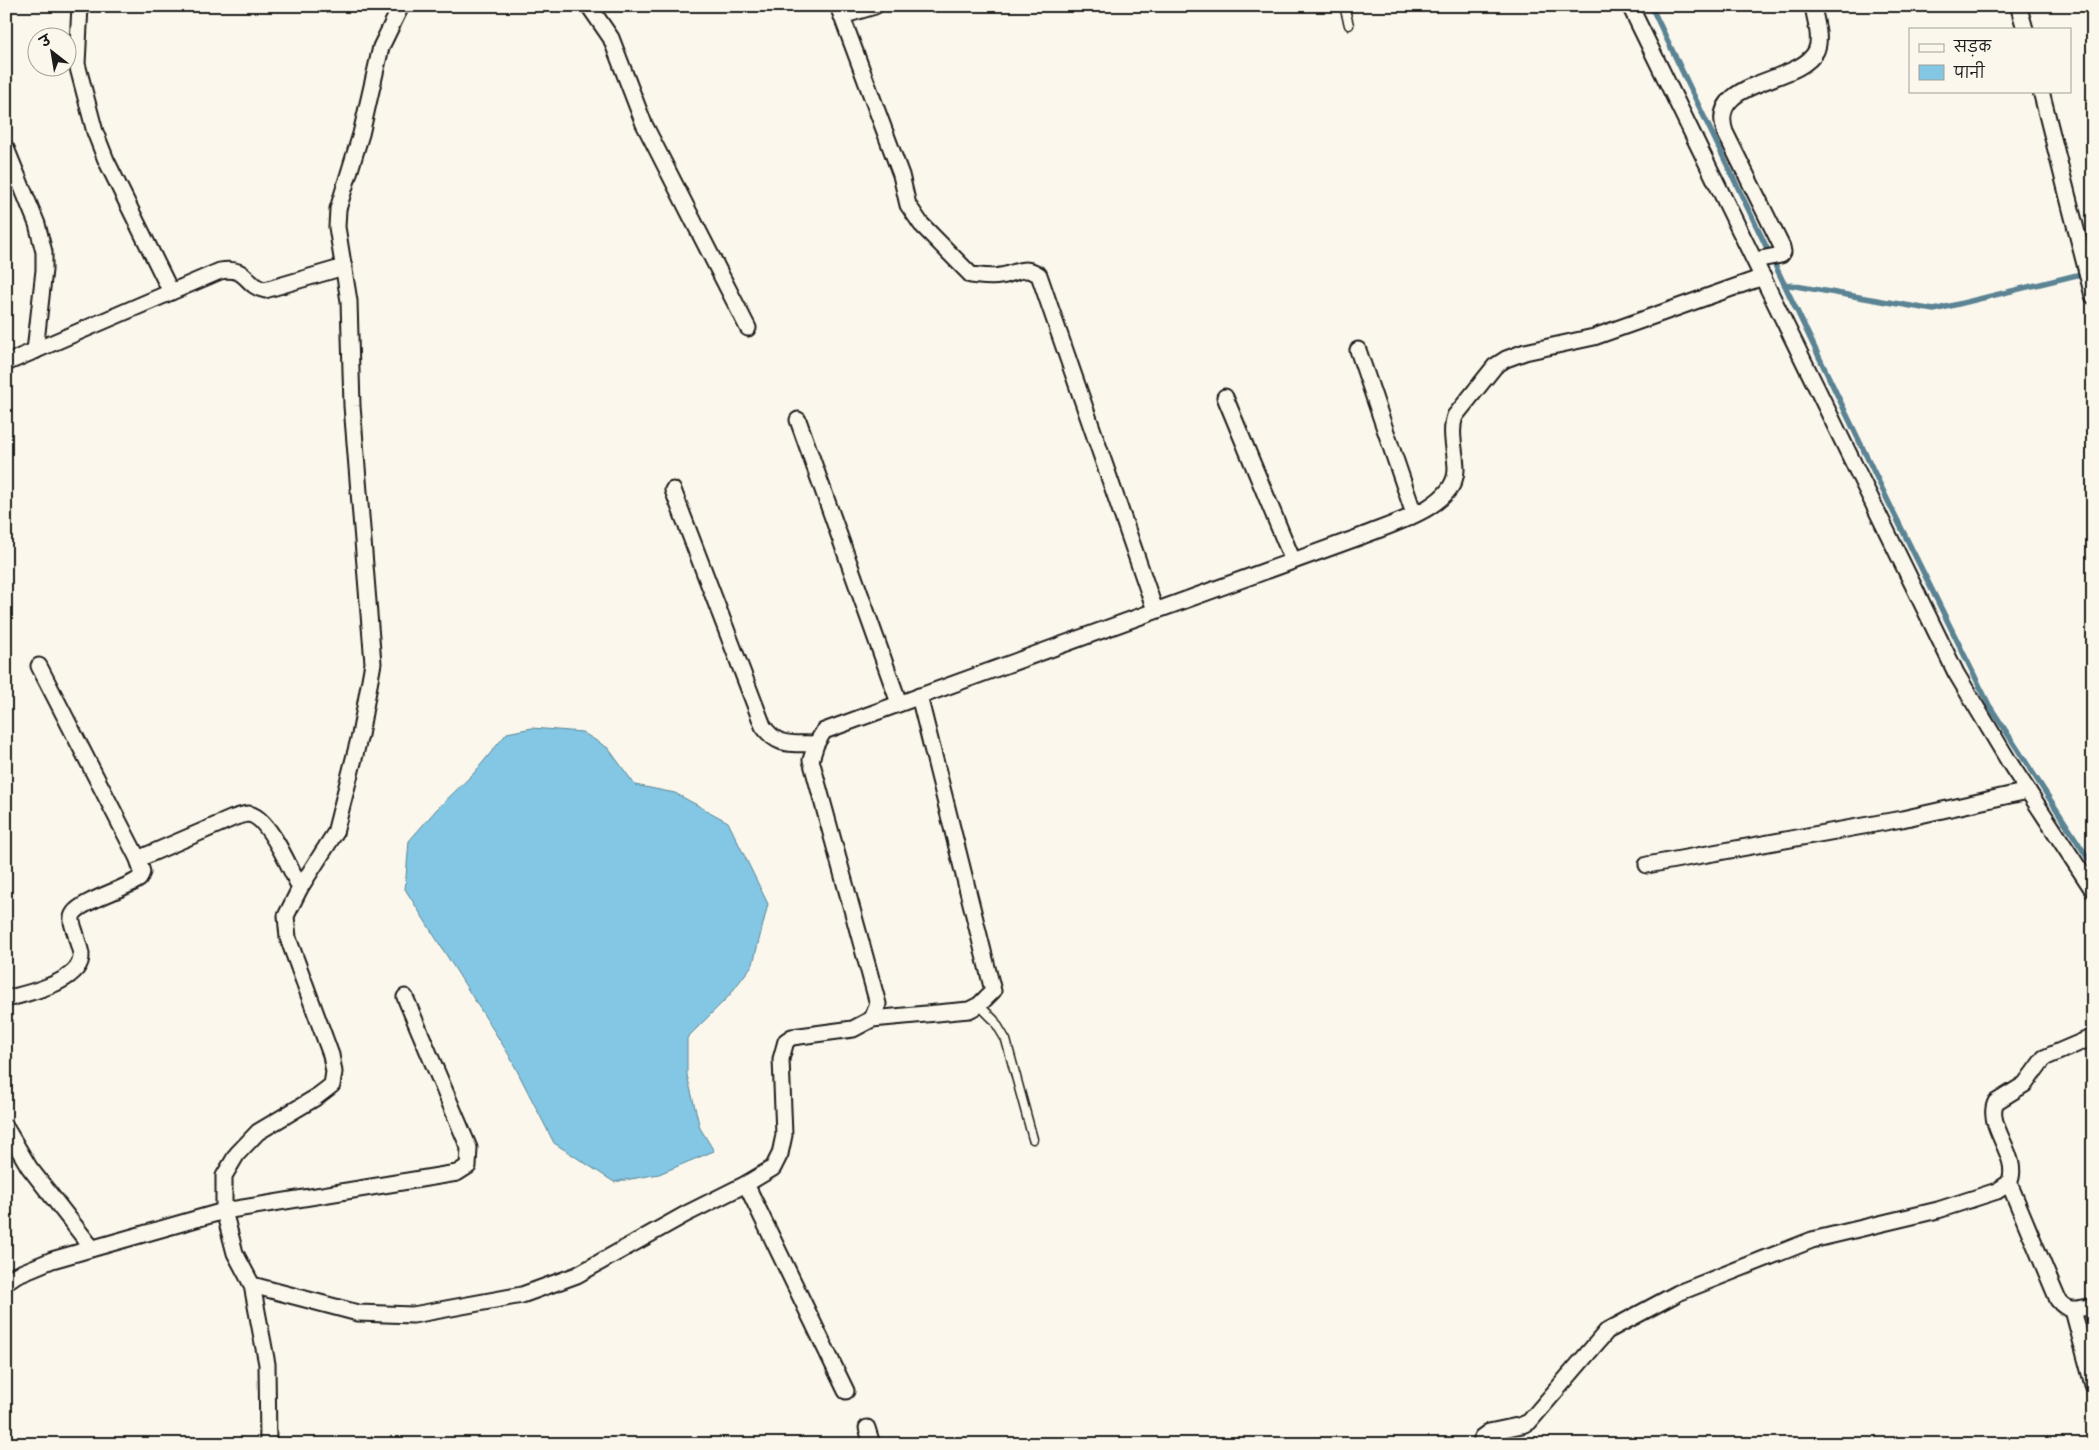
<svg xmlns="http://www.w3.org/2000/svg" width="2099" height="1450" font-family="Mali,'Playpen Sans Deva',sans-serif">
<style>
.water{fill:#83c7e4;stroke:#5a8394}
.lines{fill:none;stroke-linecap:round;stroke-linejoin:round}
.stream{stroke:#5a8394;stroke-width:5.5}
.lane-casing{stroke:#1c1c1c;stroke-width:11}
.street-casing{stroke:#1c1c1c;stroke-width:19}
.lane{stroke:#fbf7ec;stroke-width:8}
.street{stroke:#fbf7ec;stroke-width:15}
</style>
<rect width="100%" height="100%" fill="#fbf7ec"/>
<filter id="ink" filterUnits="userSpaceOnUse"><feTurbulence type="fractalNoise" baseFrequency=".02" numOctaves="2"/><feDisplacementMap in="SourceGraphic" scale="10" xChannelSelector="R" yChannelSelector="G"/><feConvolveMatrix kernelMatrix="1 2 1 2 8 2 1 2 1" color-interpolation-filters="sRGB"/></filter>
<g filter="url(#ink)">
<!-- water -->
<polygon class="water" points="532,728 582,732 608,748 635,785 675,793 728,822 768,904 753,964 728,997 687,1038 687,1075 700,1128 714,1151 659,1174 614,1182 554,1143 509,1055 405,889 409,841 436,810 474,773 507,733"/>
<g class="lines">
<!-- stream -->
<g class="stream">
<polyline points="1651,6 1888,501 1989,705 2093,866"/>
<polyline points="1784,284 1934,310 2085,273"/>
</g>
<!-- lane casing -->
<g class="lane-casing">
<g id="lane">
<polyline points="1344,6 1349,25"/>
<polyline points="979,1005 994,1020 1006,1040 1033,1139"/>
</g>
</g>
<!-- street casing -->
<g class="street-casing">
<g id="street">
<polyline points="80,6 77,64 95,132 106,160 171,292"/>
<polyline points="589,6 611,38 644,124 748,328"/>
<path d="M838,6l63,169 7,30 13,19 50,51c10,1 20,3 29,1 16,-2 24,-12 39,-1l116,335"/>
<polyline points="1630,6 1956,673 2011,765 2093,890"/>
<polyline points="2019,8 2025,29"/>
<polyline points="842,16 875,6"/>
<polyline points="2041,91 2093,296"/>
<polyline points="6,148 37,224 44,252 44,270 35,351"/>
<path d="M1755,260l26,-5 2,-3 -1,-5 -57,-115c-18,-54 74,-47 91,-81 6,-13 -1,-31 -3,-45"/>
<polyline points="1358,350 1414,514"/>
<path d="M6,363l214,-92c29,-5 24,15 45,19l79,-23"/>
<polyline points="1225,397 1293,561"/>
<polyline points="798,420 899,703"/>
<path d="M673,490l90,236c15,22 29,17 53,18"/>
<path d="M39,666l99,193 95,-41c4,-1 11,-4 15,-4 20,1 43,57 52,74"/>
<polyline points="1647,865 1902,819 2028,791"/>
<path d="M6,999c21,-6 77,-17 75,-45 -1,-6 -4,-13 -5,-19 -2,-7 -7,-16 -2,-22 8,-12 51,-24 65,-34l3,-7 -4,-13"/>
<polyline points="872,1019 969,1010 979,1005 993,991 919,696"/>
<polyline points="6,1128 29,1167 92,1248"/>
<path d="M2009,1183c13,-25 -25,-58 -13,-81l29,-18 19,-26 49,-21"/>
<polyline points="746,1184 846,1391"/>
<polyline points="6,1282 16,1275 52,1260 224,1211 457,1173 468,1166 469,1148 405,997"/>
<path d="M252,1285l106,28 55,2 109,-20 55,-20 109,-61 60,-30 27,-16 7,-14 4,-19 -3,-76 5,-18 6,-4 61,-8 19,-10 6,-15 -67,-244 5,-16 8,-13 538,-195c29,-12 93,-29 94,-66 0,-18 -7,-37 -1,-54l40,-50 11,-7 19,-7 69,-15 169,-60"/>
<polyline points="2073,1310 2093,1385"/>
<polyline points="867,1428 872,1444"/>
<polyline points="268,1444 267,1364 252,1285 235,1253 224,1211 224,1176 237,1154 258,1132 315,1098 332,1085 334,1072 331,1055 288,938 286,916 300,888 335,833 360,735 373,663 352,406 349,301 337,227 338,209 361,134 381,47 401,6"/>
<path d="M1482,1444v-7l7,-5 33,-7 7,-3 78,-91 71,-38 134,-53 126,-30 59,-19 12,-8 49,117c10,13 20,9 35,6"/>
</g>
</g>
<!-- lane -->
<use href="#lane" class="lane"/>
<!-- street -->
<use href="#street" class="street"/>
</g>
</g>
<!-- margin -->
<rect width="2099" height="1450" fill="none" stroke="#fbf7ec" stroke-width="25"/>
<rect x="12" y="12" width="2074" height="1425" fill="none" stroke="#1c1c1c" stroke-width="2" filter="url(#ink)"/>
<!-- legend -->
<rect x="1909" y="28" width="162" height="65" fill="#fbf7ec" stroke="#a29f99"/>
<rect x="1919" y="44" width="25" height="8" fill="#fbf7ec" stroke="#a29f99"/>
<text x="1954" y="52" font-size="15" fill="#1c1c1c">सड़क</text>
<rect x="1919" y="65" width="25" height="15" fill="#83c7e4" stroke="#a29f99"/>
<text x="1954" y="78" font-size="15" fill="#1c1c1c">पानी</text>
<!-- north arrow -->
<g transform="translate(52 52) rotate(329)"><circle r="24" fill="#fbf7ec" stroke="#a29f99"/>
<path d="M0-4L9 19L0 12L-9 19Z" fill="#1c1c1c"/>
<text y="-8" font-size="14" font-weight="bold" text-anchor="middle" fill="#1c1c1c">उ</text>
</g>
</svg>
